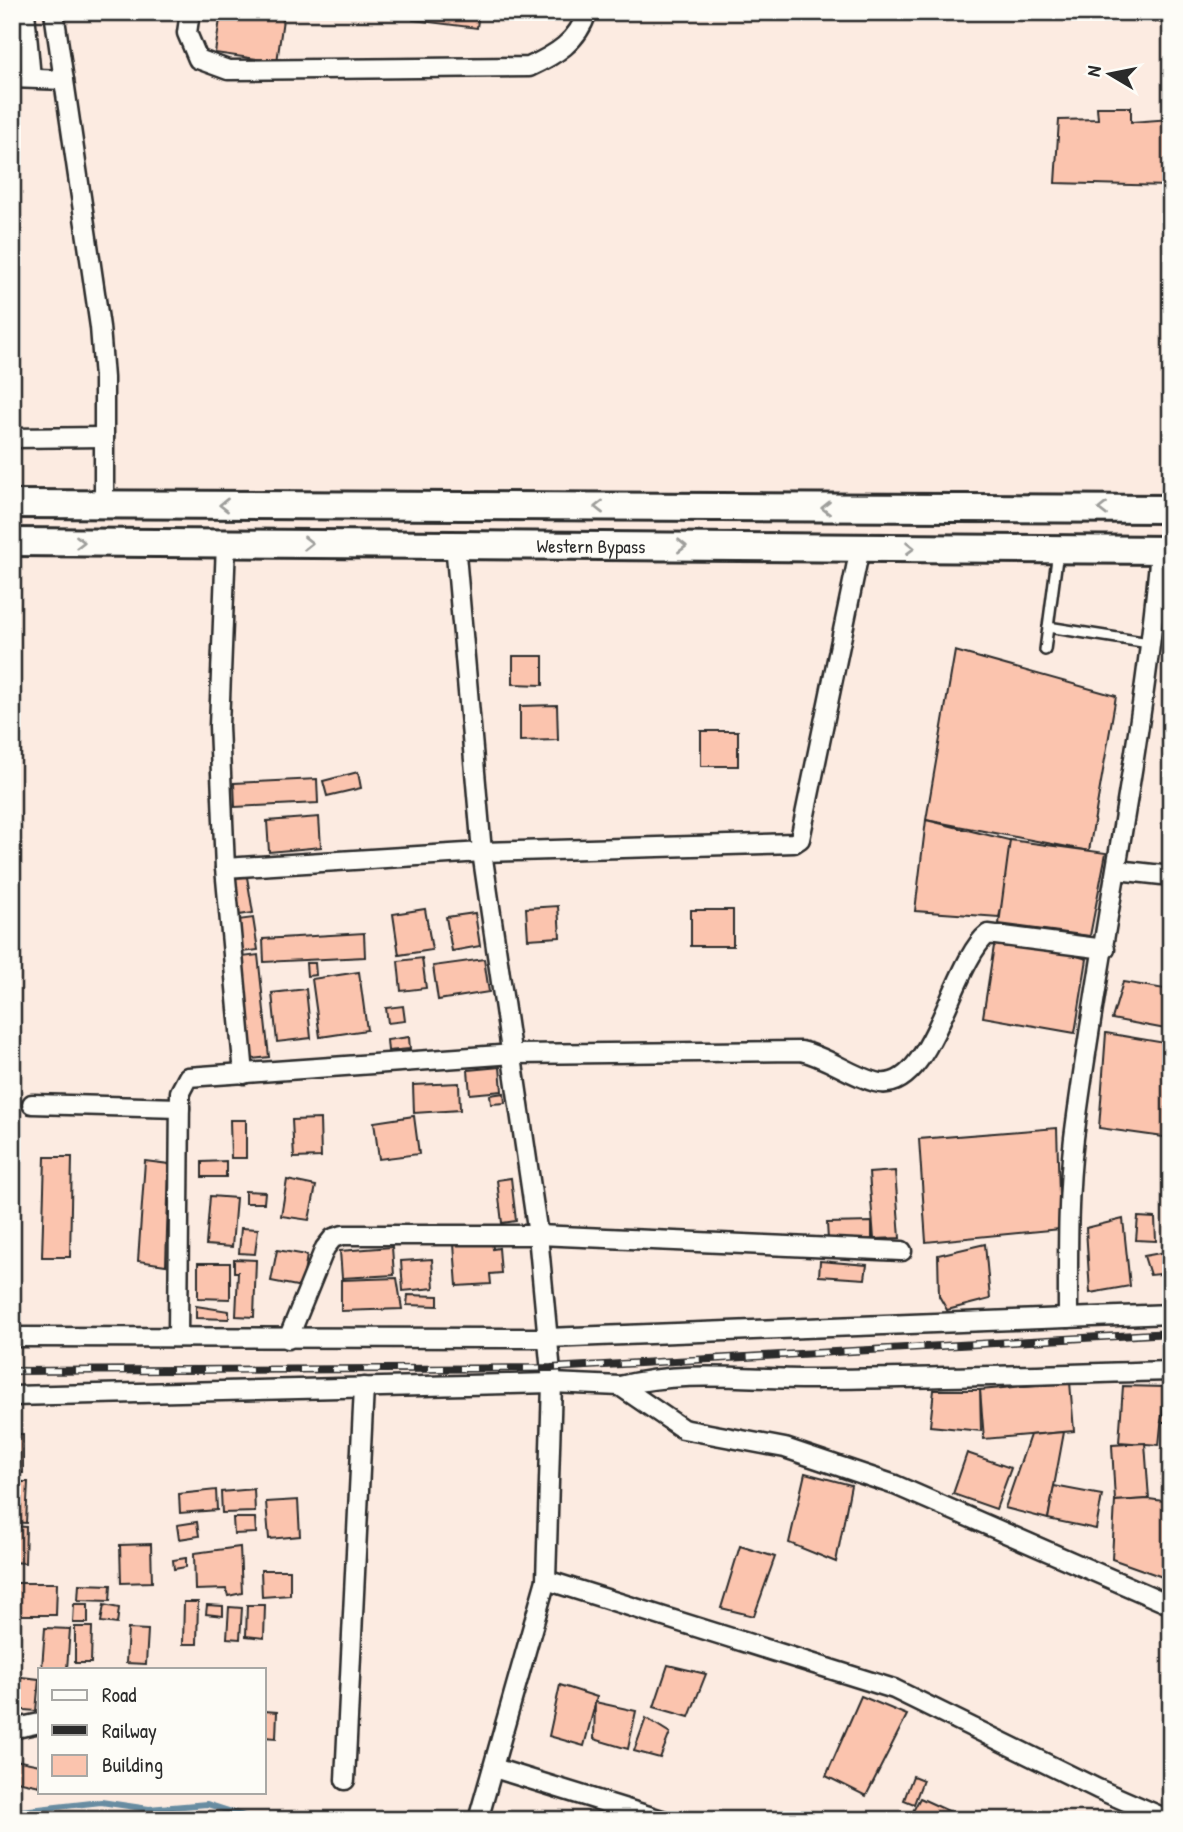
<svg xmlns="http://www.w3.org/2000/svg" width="1183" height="1832" font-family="'Patrick Hand',sans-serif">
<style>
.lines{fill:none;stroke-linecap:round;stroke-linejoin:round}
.stream{stroke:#678ca1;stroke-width:6}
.building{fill:#fbc4ae;stroke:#2b2b2b;stroke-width:2}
.lane-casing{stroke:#2b2b2b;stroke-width:14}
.street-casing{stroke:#2b2b2b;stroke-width:23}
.primary-casing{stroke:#2b2b2b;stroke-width:32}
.lane{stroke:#fdfcf7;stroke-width:9}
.street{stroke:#fdfcf7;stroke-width:18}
.primary{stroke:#fdfcf7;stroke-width:26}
.rail-casing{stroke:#2b2b2b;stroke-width:8}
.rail{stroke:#fdfcf7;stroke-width:5;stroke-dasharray:16;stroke-linecap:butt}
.oneway{stroke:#9e9e9b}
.labels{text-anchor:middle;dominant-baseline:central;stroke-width:5;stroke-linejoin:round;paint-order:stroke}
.street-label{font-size:19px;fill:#2b2b2b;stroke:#fdfcf7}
</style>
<rect width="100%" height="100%" fill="#fcebe1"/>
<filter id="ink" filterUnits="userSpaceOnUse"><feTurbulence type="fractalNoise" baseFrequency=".0143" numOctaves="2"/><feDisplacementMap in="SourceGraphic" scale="14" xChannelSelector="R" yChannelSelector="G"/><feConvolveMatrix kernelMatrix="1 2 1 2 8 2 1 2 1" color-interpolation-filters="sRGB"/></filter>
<g filter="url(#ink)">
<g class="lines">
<!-- stream -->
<polyline class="stream" points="12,1812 101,1802 149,1809 207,1804 257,1820"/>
</g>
<!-- building -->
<g class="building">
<polygon points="221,12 284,12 277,62 215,53"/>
<polygon points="414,12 479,12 477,28 413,20"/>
<polygon points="1097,107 1131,107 1131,122 1171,119 1169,186 1055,183 1059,120 1098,119"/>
<polygon points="955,651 1116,696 1089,851 926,820"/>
<polygon points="513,656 543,656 543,685 513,684"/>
<polygon points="557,705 558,740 520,741 520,706"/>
<rect x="701" y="731" width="37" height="35"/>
<polygon points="358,772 361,788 327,796 323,781"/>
<polygon points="317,779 318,803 235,807 234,783"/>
<polygon points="319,817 321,847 269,852 267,821"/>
<polygon points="926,820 1017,842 999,917 915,911"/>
<polygon points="1010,840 1106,853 1090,936 999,924"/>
<polygon points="247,877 253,913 239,915 234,878"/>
<polygon points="558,906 560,937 528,939 526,908"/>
<polygon points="425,909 432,950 399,955 393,914"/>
<rect x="691" y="910" width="42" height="36"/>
<polygon points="475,913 480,946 452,951 446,917"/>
<polygon points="253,918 258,950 243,952 238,920"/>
<polygon points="364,933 365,957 264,962 263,939"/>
<polygon points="996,933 1087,959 1075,1033 983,1017"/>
<polygon points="258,955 269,1057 252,1059 242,957"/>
<polygon points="422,958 426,988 401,991 398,961"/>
<polygon points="484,959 489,992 438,1000 433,966"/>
<polygon points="306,963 315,963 316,975 307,976"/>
<polygon points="359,972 367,1030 320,1037 312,979"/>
<polygon points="1123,982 1171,990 1171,1030 1112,1019"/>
<polygon points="306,989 311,1038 277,1042 272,993"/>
<polygon points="403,1006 405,1021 388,1023 386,1008"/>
<polygon points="1106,1033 1171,1044 1171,1138 1099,1128"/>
<polygon points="409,1037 410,1049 388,1051 387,1040"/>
<polygon points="500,1067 502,1091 470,1094 468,1070"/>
<polygon points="459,1083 460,1110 414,1113 413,1085"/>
<polygon points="504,1093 505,1103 491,1104 490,1095"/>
<polygon points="12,1107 15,1107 17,1163 12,1163"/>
<polygon points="414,1116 419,1154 379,1159 374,1122"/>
<polygon points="320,1119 321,1157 294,1158 292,1120"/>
<polygon points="230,1120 246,1120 246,1158 231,1158"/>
<polygon points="1057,1128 1060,1229 926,1242 919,1139"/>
<polygon points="45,1157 72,1157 70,1257 42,1257"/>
<polygon points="145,1161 169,1164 166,1265 138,1261"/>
<polygon points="226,1161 226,1177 202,1177 202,1162"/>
<polygon points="895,1171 900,1238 874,1239 869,1173"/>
<polygon points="511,1178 516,1221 502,1223 497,1180"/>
<polygon points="287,1180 316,1186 309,1220 281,1216"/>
<polygon points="245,1191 265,1192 264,1203 245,1203"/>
<polygon points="210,1196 236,1198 232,1247 206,1245"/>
<polygon points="1138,1217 1155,1218 1156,1241 1136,1240"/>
<polygon points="1123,1219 1130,1286 1090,1293 1086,1228"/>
<polygon points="872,1222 872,1239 828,1240 827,1223"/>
<polygon points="241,1228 258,1229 255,1254 239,1253"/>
<polygon points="492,1242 493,1249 499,1248 501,1273 490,1274 491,1284 457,1286 454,1244"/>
<polygon points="985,1244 990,1299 947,1310 939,1296 938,1255"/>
<polygon points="392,1247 394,1275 342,1278 340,1251"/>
<polygon points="277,1250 307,1255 302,1287 271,1281"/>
<polygon points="1171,1251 1171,1273 1150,1275 1144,1256"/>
<polygon points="234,1259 256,1260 254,1317 236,1316 238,1272 234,1272"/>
<polygon points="432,1259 434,1288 403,1291 401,1261"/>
<polygon points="820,1261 867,1265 865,1279 819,1276"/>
<polygon points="198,1263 230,1263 230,1299 198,1298"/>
<polygon points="397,1278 402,1309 341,1311 341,1280"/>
<polygon points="408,1295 438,1296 438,1306 407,1305"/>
<polygon points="196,1306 229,1311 229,1319 196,1318"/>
<polygon points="1070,1382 1074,1431 984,1439 980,1390"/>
<polygon points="1123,1386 1165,1387 1159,1445 1119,1442"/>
<polygon points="1170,1387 1171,1422 1161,1422"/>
<polygon points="934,1390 980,1390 981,1431 930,1426"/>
<polygon points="1064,1432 1048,1519 1005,1508 1030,1435"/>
<rect x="12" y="1434" width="11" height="39"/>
<polygon points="1145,1443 1149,1499 1115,1501 1112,1445"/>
<polygon points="967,1453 1011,1468 996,1509 953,1494"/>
<polygon points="805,1473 851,1485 836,1562 789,1543"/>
<polygon points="12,1482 28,1482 26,1523 12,1522"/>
<polygon points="1054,1486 1102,1495 1096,1529 1048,1519"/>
<polygon points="254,1489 255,1512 222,1513 221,1492"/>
<polygon points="216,1490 217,1510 180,1513 179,1494"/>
<polygon points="1149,1499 1171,1502 1171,1580 1112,1559 1115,1501"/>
<polygon points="298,1500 300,1536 269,1539 266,1502"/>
<polygon points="233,1518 255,1518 256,1533 234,1534"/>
<polygon points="197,1522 199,1536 179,1539 177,1525"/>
<polygon points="12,1526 26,1527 25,1563 12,1562"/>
<polygon points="151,1544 152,1582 121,1583 120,1545"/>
<polygon points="740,1546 775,1557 754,1616 721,1608"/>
<polygon points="240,1547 242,1593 228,1596 226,1589 195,1590 194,1553"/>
<polygon points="186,1558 186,1567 174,1569 173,1560"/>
<polygon points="261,1570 290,1570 290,1595 262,1597"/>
<polygon points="12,1583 57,1583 56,1615 12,1615"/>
<polygon points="79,1584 111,1585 110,1601 78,1600"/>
<polygon points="184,1602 198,1602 197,1644 183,1644"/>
<polygon points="74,1604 88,1604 88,1623 73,1623"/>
<polygon points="104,1605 119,1608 117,1624 101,1622"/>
<polygon points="207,1605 223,1606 223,1616 206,1614"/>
<polygon points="247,1605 265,1605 264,1638 246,1636"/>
<polygon points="229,1607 242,1608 240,1639 227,1638"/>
<polygon points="75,1627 92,1627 91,1663 75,1663"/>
<polygon points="45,1628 70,1629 67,1669 42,1668"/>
<polygon points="128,1629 148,1630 146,1664 126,1663"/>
<polygon points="668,1665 706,1674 689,1717 654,1707"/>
<polygon points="12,1676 39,1679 36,1711 12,1709"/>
<polygon points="560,1685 597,1697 584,1746 549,1736"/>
<polygon points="861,1696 907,1715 866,1796 826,1776"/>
<polygon points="595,1702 636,1711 628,1749 594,1739"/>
<polygon points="264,1711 277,1712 276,1738 264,1737"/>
<polygon points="646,1718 670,1733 660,1758 634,1751"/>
<polygon points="15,1760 40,1765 40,1786 12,1780"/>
<polygon points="913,1776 923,1780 914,1804 904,1800"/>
<polygon points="920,1798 955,1814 951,1820 927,1820 912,1813"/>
<polygon points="867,1812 892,1820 865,1820"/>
</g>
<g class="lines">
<!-- lane casing -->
<g class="lane-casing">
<g id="lane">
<polyline points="1048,627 1149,643"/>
<polyline points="1045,650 1058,551"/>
</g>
</g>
<!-- street casing -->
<g class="street-casing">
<g id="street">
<polyline points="25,12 31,78"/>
<polyline points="54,12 100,327 104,378 104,505"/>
<path d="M190,12l-3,21 11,26 30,11 301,-3c26,-12 49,-25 58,-55"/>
<polyline points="1161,12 1171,14"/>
<polyline points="12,78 64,80"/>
<polyline points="12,438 104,437"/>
<polyline points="226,543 219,726 225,868 244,1074"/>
<polyline points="455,543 482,852 538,1235 552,1383 546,1580 478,1820"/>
<polyline points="225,868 482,852 794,843 800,839 860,548"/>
<polyline points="1117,870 1171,876"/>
<polyline points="32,1104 180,1108"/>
<path d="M1068,1318c0,-60 -1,-120 6,-180 25,-196 69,-390 86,-587"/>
<path d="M178,1336l2,-244 8,-15 326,-23 287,-3c27,6 48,24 74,31 56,16 77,-121 113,-148l117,15"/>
<polyline points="12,1337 547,1338 1171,1314"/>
<polyline points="288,1339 325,1248 333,1238 343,1235 538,1235 902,1251"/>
<path d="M620,1386c64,-16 126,-7 190,-7 120,0 241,-5 361,-8"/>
<polyline points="12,1396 552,1383 620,1386 683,1429 785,1448 895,1485 1171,1605"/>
<polyline points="546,1580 894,1689 1098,1789 1169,1820"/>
<polyline points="12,1729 40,1723"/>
<polyline points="494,1768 662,1820"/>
<polyline points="345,1780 364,1387"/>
</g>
</g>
<!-- primary casing -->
<g class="primary-casing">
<g id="primary">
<polyline points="12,504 1171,509"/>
<path id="s1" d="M12,542l1159,8"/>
</g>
</g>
<!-- lane -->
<use href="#lane" class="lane"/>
<!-- street -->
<use href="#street" class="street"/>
<!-- primary -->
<use href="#primary" class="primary"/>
<!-- rail casing -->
<g class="rail-casing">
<polyline id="rail" points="12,1371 551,1368 1171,1333"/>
</g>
<!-- rail -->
<use href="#rail" class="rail"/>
</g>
<!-- one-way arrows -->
<defs><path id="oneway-chevron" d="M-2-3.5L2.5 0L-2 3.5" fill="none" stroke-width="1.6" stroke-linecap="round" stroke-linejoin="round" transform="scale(1.75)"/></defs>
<g class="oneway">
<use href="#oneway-chevron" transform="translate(224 505) rotate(-180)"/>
<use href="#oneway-chevron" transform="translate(599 507) rotate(-180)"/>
<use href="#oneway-chevron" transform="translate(826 508) rotate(-180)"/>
<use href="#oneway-chevron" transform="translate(1103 509) rotate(-180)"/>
<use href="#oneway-chevron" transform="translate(80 542)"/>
<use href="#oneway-chevron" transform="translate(308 543)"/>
<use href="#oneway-chevron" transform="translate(682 546) rotate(1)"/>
<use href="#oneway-chevron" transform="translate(910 548) rotate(1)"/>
</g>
</g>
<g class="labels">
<!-- street labels -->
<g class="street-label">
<text stroke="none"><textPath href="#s1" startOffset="579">Western Bypass</textPath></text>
</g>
</g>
<!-- margin -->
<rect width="1183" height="1832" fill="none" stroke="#fdfcf7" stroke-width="42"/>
<rect x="21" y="21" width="1141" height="1790" fill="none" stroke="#2b2b2b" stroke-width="2.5" filter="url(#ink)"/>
<!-- legend -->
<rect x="38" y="1668" width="228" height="126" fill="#fdfcf7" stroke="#a9a8a5" stroke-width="2"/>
<rect x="52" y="1690" width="35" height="10" fill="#fdfcf7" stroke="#a9a8a5" stroke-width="2"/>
<text x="102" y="1702" font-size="21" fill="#2b2b2b">Road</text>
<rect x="52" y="1725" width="35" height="10" fill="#2b2b2b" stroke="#a9a8a5" stroke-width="2"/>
<text x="102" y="1738" font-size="21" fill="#2b2b2b">Railway</text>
<rect x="52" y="1755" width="35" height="21" fill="#fbc4ae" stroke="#a9a8a5" stroke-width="2"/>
<text x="102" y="1772" font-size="21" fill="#2b2b2b">Building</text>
<!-- north arrow -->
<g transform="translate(1110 74) rotate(280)" stroke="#fdfcf7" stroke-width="5" paint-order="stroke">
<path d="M0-5L12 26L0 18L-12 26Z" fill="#2b2b2b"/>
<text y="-10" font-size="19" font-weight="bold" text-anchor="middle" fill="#2b2b2b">N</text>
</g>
</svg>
